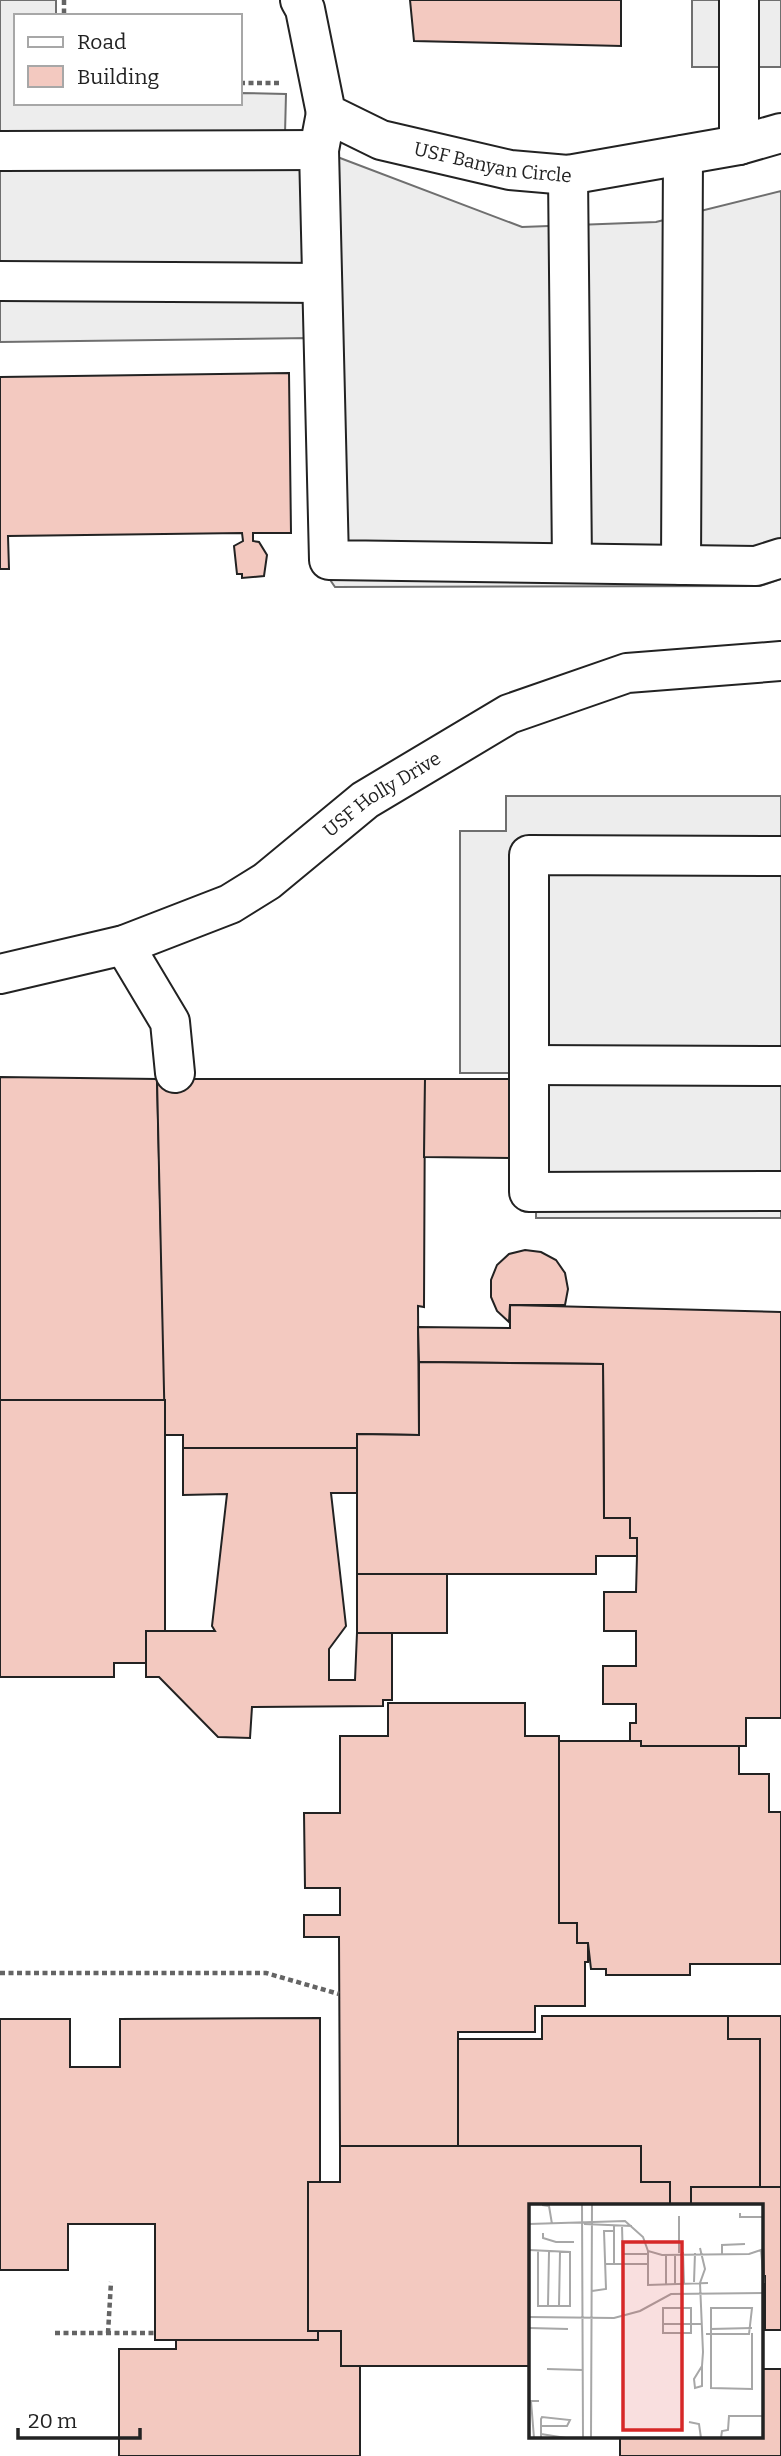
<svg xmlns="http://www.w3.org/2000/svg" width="781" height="2456" font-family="Bitter,serif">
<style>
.parking{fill:#ededed;stroke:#6f6f6f;stroke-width:2}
.building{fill:#f3c9c0;stroke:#222;stroke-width:2}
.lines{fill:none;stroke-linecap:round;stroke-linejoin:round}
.minor-casing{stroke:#222;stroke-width:42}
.path{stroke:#646464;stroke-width:4.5;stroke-dasharray:5 3.5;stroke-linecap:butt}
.minor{stroke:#fff;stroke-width:38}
.labels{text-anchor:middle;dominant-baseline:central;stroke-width:5;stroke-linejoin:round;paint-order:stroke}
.street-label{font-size:19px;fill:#222;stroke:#fff}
.inset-road{fill:none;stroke:#a7a7a7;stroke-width:2}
.view{fill:#d62828;fill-opacity:0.15;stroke:#d62828;stroke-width:3.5}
.inset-edge{fill:none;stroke:#222;stroke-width:3.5}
</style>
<rect width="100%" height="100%" fill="#fff"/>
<!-- parking -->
<g class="parking">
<polygon points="0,0 56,0 56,16 16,16 16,103 240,103 240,93 286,94 285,134 319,150 522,227 656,222 781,191 781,579 760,586 335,587 311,552 310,338 0,342"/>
<rect x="692" y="0" width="89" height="67"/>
<polygon points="506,796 781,796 781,1218 536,1218 537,1073 460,1073 460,831 506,831"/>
</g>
<!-- building -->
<g class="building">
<polygon points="410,0 621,0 621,46 414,41"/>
<polygon points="289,373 291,533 253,533 253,541 259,542 267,555 264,576 242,578 242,574 237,574 234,546 243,541 242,533 8,536 9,569 0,569 0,377"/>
<polygon points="0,1077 157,1079 165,1400 0,1400"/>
<polygon points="157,1079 425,1079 424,1307 418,1306 419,1435 357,1434 357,1448 183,1448 183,1435 165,1435"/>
<polygon points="425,1079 512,1079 512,1158 424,1157"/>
<polygon points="525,1250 541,1252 556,1260 565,1273 568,1289 565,1305 510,1305 509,1322 497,1311 491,1297 491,1280 497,1265 509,1254"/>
<polygon points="510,1305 781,1312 781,1718 746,1718 746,1746 641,1746 641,1741 630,1741 630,1723 636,1723 636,1704 603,1704 603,1666 636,1666 636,1631 604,1631 604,1592 636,1592 637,1556 637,1538 630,1538 630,1518 604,1518 603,1364 419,1362 418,1327 510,1328"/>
<polygon points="419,1362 603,1364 604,1518 630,1518 630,1538 637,1538 637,1556 596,1556 596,1574 357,1574 357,1434 419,1435"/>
<polygon points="0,1400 165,1400 165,1631 146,1631 146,1663 114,1663 114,1677 0,1677"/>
<polygon points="183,1448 357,1448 357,1493 331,1493 346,1626 329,1649 329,1680 355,1680 357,1633 392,1633 392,1700 383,1700 383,1706 252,1707 250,1738 218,1737 159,1677 146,1677 146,1631 215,1631 212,1626 227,1494 183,1495"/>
<rect x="357" y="1574" width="90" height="59"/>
<polygon points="388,1703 525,1703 525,1736 559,1736 559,1923 577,1923 577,1943 588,1943 588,1962 585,1962 585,2006 535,2006 535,2032 458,2032 458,2146 340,2146 339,1937 304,1937 304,1915 340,1915 340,1888 305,1888 304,1813 340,1813 340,1736 388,1736"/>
<polygon points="559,1741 641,1741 641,1746 739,1746 739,1774 769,1774 769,1812 781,1812 781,1964 690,1964 690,1975 606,1975 606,1969 591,1969 588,1943 577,1943 577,1923 559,1923"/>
<polygon points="542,2016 728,2016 728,2039 760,2039 760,2187 691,2187 691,2206 670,2206 670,2182 641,2182 641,2146 458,2146 458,2039 542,2039"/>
<polygon points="728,2016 781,2016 781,2187 760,2187 760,2039 728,2039"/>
<polygon points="320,2018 320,2182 308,2182 308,2331 318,2331 318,2340 155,2340 155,2224 68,2224 68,2270 0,2270 0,2019 70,2019 70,2067 120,2067 120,2019"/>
<polygon points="340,2146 641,2146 641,2182 670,2182 670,2206 531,2206 531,2366 341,2366 341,2331 308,2331 308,2182 340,2182"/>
<polygon points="691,2187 781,2187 781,2330 765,2330 762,2206 691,2206"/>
<rect x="762" y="2276" width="3" height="54"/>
<polygon points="318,2331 341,2331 341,2366 360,2366 360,2456 119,2456 119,2349 176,2349 176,2340 318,2340"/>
<polygon points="762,2369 781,2369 781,2456 620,2456 620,2437 762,2437"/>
</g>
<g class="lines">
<!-- minor casing -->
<g class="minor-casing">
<g id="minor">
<path id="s1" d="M300,0l5,9 21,104 55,27 129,30 58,5 171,-30 42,-12"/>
<polyline points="739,0 739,145"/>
<polyline points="326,113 319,150 329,560 756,566 781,558"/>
<polyline points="0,151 319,150"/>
<polyline points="568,175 572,563"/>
<polyline points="0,281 322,283"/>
<polyline points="681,565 683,155"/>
<polyline points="781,856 529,855 529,1192 781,1191"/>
<polyline points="124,945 170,1022 175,1073"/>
<path id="s2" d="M0,974l124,-29 106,-41 37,-23 98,-81 144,-86 118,-41 154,-12"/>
<polyline points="529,1065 781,1066"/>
</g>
</g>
<!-- path -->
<g class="path">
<polyline points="64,0 64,16"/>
<polyline points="240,83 281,83"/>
<polyline points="0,1973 266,1973 339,1994"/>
<polyline points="55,2333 155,2333"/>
<polyline points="108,2333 111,2282"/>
</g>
<!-- minor -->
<use href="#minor" class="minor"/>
</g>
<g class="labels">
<!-- street labels -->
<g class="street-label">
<text stroke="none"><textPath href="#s1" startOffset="292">USF Banyan Circle</textPath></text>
<text stroke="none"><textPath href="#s2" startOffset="429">USF Holly Drive</textPath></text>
</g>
</g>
<!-- overview -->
<g transform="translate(529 2204)">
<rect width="234" height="234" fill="#fff"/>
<path class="inset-road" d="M13,1l7,1 3,18M53,1l1,233M211,9v4h24M150,12v37M0,20l96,-3 18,16 5,14 14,4 87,-1 15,-5M55,20l48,2M93,22l1,37M85,27v33M14,29v5l13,4h18M171,44l5,21 -5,14 3,69 -1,14v20l-7,2 -1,-9 8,-13M0,46l41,2v54h-32v-55M232,46l3,33M119,47v34l60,-2M154,48l1,32M93,50h25M193,50v-9l23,-1M137,52v29M76,60h42M165,78l1,-29M146,81v-31M63,87l14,-2 -2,-58h10v-5M19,101l1,-53M30,102l1,-54M134,104h28v25h-28zM0,113l85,1 26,-7 31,-17 93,-1M134,120h38M0,124l39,1M223,124l-41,1v59l41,1v-56M177,130h43l3,-26h-41v21M18,165l36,1M160,218l10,2 2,14M12,222h26l3,-6 -28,-3 -1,2v19M12,230l25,4M5,234l-3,-37h8M62,234l1,-233M192,234l1,-7 6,-1 1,-14h35"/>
<path class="view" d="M94,38h59v188h-59z"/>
<rect width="234" height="234" class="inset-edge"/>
</g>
<!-- legend -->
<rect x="14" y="14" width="228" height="91" fill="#ffffff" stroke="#a7a7a7" stroke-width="2"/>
<rect x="28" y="37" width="35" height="10" fill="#ffffff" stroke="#a7a7a7" stroke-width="2"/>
<text x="77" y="49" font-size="21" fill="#222222">Road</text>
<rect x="28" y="66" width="35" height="21" fill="#f3c9c0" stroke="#a7a7a7" stroke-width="2"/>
<text x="77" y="84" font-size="21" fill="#222222">Building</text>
<!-- scale -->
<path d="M18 2428v10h122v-10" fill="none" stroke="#222222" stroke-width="3.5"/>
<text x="28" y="2428" font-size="21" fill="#222222" stroke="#ffffff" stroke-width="5" paint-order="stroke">20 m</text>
</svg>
